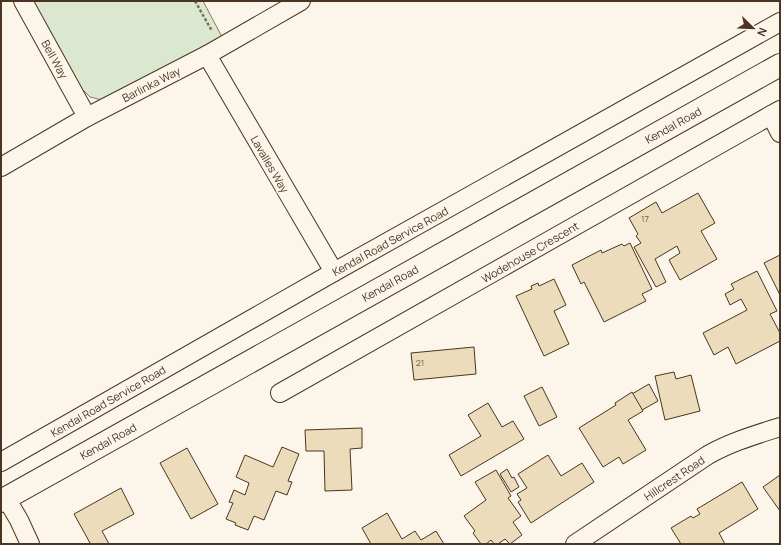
<svg xmlns="http://www.w3.org/2000/svg" width="781" height="545" font-family="Manrope,sans-serif">
<style>
.green{fill:#dce7d0;stroke:#887966}
.building{fill:#ecdcbc;stroke:#4a3520}
.lines{fill:none;stroke-linecap:round;stroke-linejoin:round}
.minor-casing{stroke:#4a3520;stroke-width:20}
.secondary-casing{stroke:#4a3520;stroke-width:24}
.path{stroke:#7f6f5c;stroke-width:2.5;stroke-dasharray:3 2;stroke-linecap:butt}
.minor{stroke:#fbf6e9;stroke-width:18}
.secondary{stroke:#fbf6e9;stroke-width:22}
.labels{text-anchor:middle;dominant-baseline:central;stroke-width:3;stroke-linejoin:round;paint-order:stroke}
.number-label{font-size:9px;fill:#725f47}
.street-label{font-size:11px;fill:#4a3520;stroke:#fbf6e9}
</style>
<rect width="100%" height="100%" fill="#fbf6e9"/>
<!-- green -->
<polygon class="green" points="31,1 203,1 221,35 221,47 102,100 90,97 81,88"/>
<!-- building -->
<g class="building">
<polygon points="698,193 715,223 701,231 717,259 680,280 669,260 680,253 677,246 655,259 666,282 656,287 634,247 641,243 636,236 638,234 629,218 656,202 662,213"/>
<polygon points="630,243 652,289 642,294 646,301 604,322 584,282 581,284 572,265 601,250 602,253 622,244 624,246"/>
<polygon points="780,255 780,295 764,263"/>
<polygon points="757,271 777,311 770,314 780,333 780,341 736,364 728,347 714,355 703,333 747,310 741,299 730,305 725,294 734,289 731,284"/>
<polygon points="554,279 566,305 554,311 569,344 544,356 516,296 532,289 531,286 538,283 539,286"/>
<polygon points="474,347 476,374 414,380 411,353"/>
<polygon points="674,372 676,379 691,375 700,411 665,420 655,376"/>
<polygon points="649,384 658,401 642,410 632,394"/>
<polygon points="542,387 557,417 539,426 524,396"/>
<polygon points="632,392 643,411 628,420 646,450 623,464 619,457 603,467 579,428 616,405 615,403"/>
<polygon points="488,403 502,427 513,421 524,439 461,476 449,455 481,436 468,415"/>
<polygon points="362,428 362,448 350,449 352,490 325,491 324,451 306,451 305,430"/>
<polygon points="282,447 299,454 288,481 292,482 287,495 276,491 264,520 254,516 248,530 235,525 236,523 226,519 233,503 229,502 234,490 245,495 249,483 236,477 245,455 273,467"/>
<polygon points="187,448 218,504 191,519 160,463"/>
<polygon points="548,455 561,476 582,463 594,482 531,523 518,502 521,500 517,494 527,488 518,474"/>
<polygon points="507,469 512,478 514,477 519,487 511,492 500,474"/>
<polygon points="496,470 511,496 508,498 521,516 513,522 522,535 510,544 505,539 498,544 494,544 491,540 486,544 481,544 473,533 475,531 464,516 486,500 475,482"/>
<polygon points="780,475 780,511 763,487"/>
<polygon points="742,482 758,509 719,533 725,544 681,544 671,528 691,516 693,518 700,514 697,509"/>
<polygon points="121,488 134,514 102,531 109,544 88,544 90,543 74,514"/>
<polygon points="387,513 402,539 415,531 421,540 436,531 444,544 371,544 362,528"/>
</g>
<g class="lines">
<!-- minor casing -->
<g class="minor-casing">
<g id="minor">
<polyline points="23,1 87,117"/>
<polyline points="207,55 334,272"/>
<polyline points="771,115 780,133"/>
<polyline points="1,167 87,117 207,55 301,1"/>
<polyline points="280,393 780,110"/>
<polyline points="1,462 334,272 780,22"/>
<polyline points="6,498 19,520 30,544"/>
<path d="M575,544l133,-89c23,-13 47,-20 72,-28"/>
</g>
</g>
<!-- secondary casing -->
<g class="secondary-casing">
<polyline id="secondary" points="1,501 780,65"/>
</g>
<!-- path -->
<polyline class="path" points="195,1 212,31"/>
<!-- minor -->
<use href="#minor" class="minor"/>
<!-- secondary -->
<use href="#secondary" class="secondary"/>
</g>
<g class="labels">
<!-- number labels -->
<g class="number-label">
<text x="645" y="218">17</text>
<text x="420" y="362">21</text>
</g>
<!-- street labels -->
<g class="street-label">
<text transform="translate(55 59) rotate(61)">Bell Way</text>
<text transform="translate(151 84) rotate(-27)">Barlinka Way</text>
<text transform="translate(673 125) rotate(-29)">Kendal Road</text>
<text transform="translate(270 164) rotate(60)">Lavalles Way</text>
<text transform="translate(390 241) rotate(-29)">Kendal Road Service Road</text>
<text transform="translate(530 252) rotate(-30)">Wodehouse Crescent</text>
<text transform="translate(390 283) rotate(-29)">Kendal Road</text>
<text transform="translate(108 401) rotate(-30)">Kendal Road Service Road</text>
<text transform="translate(108 441) rotate(-29)">Kendal Road</text>
<text transform="translate(674 478) rotate(-34)">Hillcrest Road</text>
</g>
</g>
<!-- border -->
<rect width="781" height="545" fill="none" stroke="#4a3520" stroke-width="4"/>
<!-- north arrow -->
<g transform="translate(753 28) rotate(113)" stroke="#fbf6e9" stroke-width="3" paint-order="stroke">
<path d="M0-3L7 15L0 10L-7 15Z" fill="#4a3520"/>
<text y="-6" font-size="11" font-weight="bold" text-anchor="middle" fill="#4a3520">N</text>
</g>
</svg>
